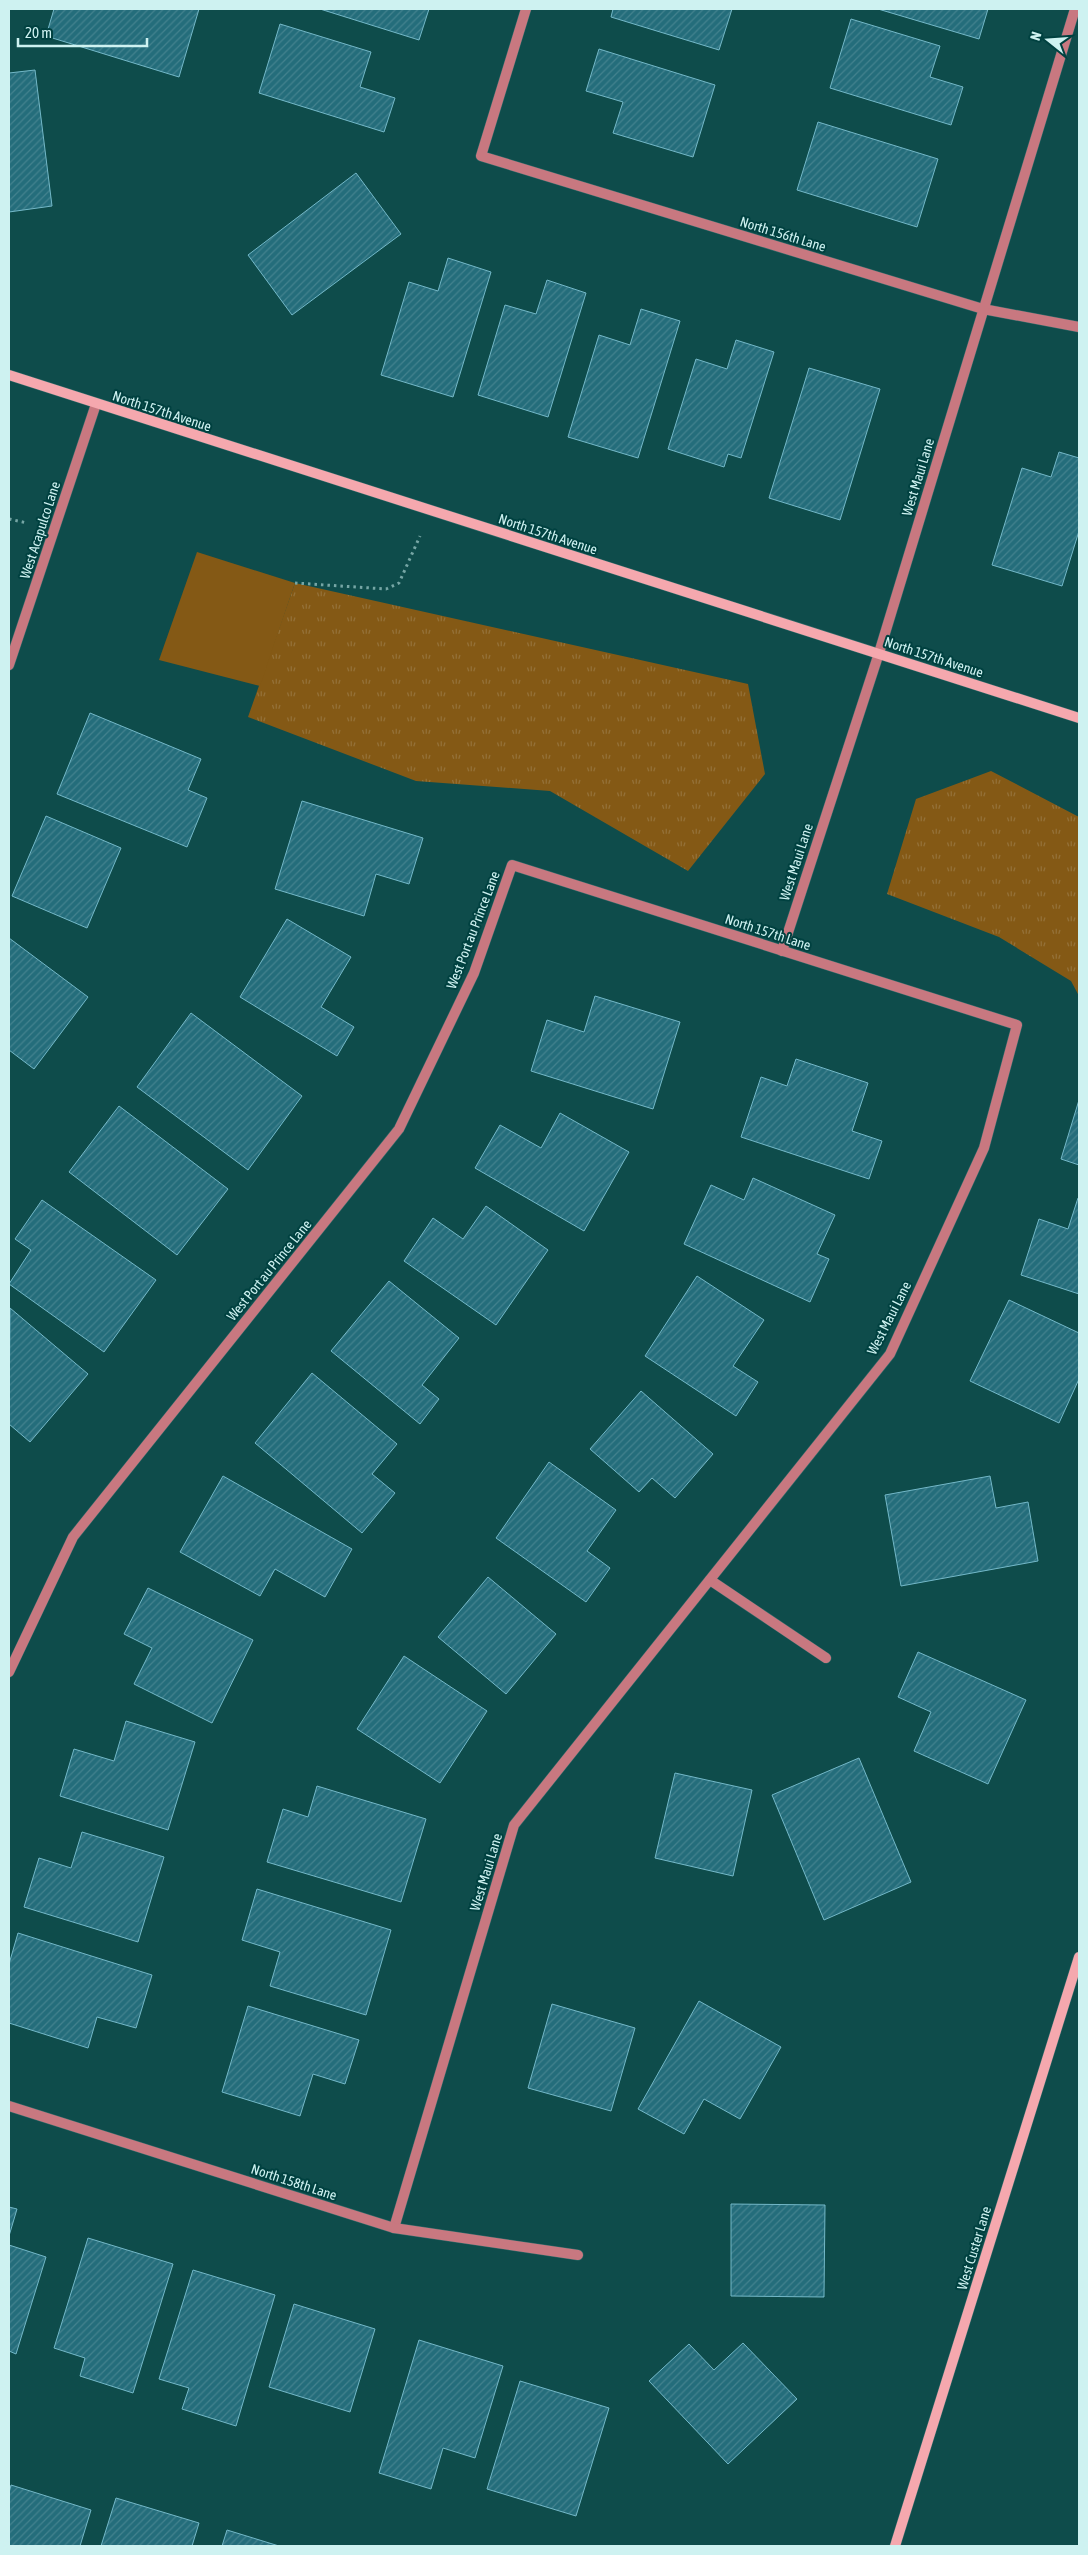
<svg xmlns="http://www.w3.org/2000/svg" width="1088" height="2555" font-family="'Asap Condensed',sans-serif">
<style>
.park{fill:url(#park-tufts)}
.garden{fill:#845915}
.building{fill:url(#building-hatch);stroke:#73b8c8}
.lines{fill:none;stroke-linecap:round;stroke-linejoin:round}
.street-casing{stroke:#316a69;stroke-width:11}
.secondary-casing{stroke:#316a69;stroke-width:11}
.path{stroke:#76a6a5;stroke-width:3;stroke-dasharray:2.5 4;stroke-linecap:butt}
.street{stroke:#c87880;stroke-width:10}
.secondary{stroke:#f5a8ae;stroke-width:10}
.labels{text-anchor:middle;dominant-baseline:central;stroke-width:4;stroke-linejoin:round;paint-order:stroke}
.street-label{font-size:14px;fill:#cef2f1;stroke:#004140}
</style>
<defs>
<pattern id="park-tufts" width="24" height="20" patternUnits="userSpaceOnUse" patternTransform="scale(1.25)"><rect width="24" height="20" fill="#845915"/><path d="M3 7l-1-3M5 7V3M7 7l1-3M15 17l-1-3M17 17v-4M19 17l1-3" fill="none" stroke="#947138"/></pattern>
<pattern id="building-hatch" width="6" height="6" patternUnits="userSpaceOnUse" patternTransform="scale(1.25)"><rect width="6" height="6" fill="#246d7b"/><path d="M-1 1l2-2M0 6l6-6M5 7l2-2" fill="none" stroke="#43828e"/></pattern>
</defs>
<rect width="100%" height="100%" fill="#0e4c4b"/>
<!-- park -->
<g class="park">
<polygon points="295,583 748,684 765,774 688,871 550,791 416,781 248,717"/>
<polygon points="991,771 1079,817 1079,996 1071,981 999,937 887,894 916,799"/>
</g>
<!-- garden -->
<polygon class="garden" points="197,552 295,583 260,686 159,660"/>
<!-- building -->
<g class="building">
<polygon points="54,9 199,9 179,77 46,36"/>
<polygon points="320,9 429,9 419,40"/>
<polygon points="613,9 732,9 719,50 611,17"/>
<polygon points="878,9 988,9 979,39"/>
<polygon points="851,19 940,46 930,77 963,87 951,125 830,88"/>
<polygon points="280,24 371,52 360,87 395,98 384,132 259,93"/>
<polygon points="599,49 715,85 693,157 613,133 623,102 586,91"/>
<polygon points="35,70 52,206 9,212 9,73"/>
<polygon points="818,122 938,159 917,227 797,190"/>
<polygon points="356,173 401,234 292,315 248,255"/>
<polygon points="448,258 491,272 453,397 381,375 409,282 438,291"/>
<polygon points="547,280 586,293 548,417 478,395 505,305 536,314"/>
<polygon points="641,309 680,321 638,458 568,437 599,335 630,345"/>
<polygon points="736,340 774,352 741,458 728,454 724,467 668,449 696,359 727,369"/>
<polygon points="809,368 880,389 840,520 769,498"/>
<polygon points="1059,452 1079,458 1079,531 1062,586 992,565 1022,468 1051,477"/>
<polygon points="90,713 201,759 188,790 207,798 187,847 57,794"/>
<polygon points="302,801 423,838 409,884 376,874 364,916 275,889"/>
<polygon points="46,816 121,848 87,928 12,896"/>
<polygon points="287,919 351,957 321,1007 354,1027 337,1056 240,997"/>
<polygon points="9,938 88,997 34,1069 9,1050"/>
<polygon points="595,996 680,1022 653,1109 531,1071 547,1020 584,1032"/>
<polygon points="191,1013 302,1096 248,1170 137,1087"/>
<polygon points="796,1059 868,1083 852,1131 882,1141 869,1179 741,1137 761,1077 787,1086"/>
<polygon points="1079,1100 1079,1165 1061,1159"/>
<polygon points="119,1106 228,1189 177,1255 69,1172"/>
<polygon points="560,1113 629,1152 584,1231 475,1168 500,1125 541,1148"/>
<polygon points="753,1178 835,1215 817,1254 829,1259 810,1302 684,1244 711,1185 744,1200"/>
<polygon points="1078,1198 1079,1199 1079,1294 1021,1275 1039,1219 1068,1229"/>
<polygon points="42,1200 156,1280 104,1352 9,1284 31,1250 15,1239"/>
<polygon points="486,1206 548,1250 496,1325 404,1261 433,1218 463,1239"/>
<polygon points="697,1276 764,1320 733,1366 758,1382 736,1416 645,1356"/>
<polygon points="389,1281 459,1338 422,1385 439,1399 420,1424 331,1351"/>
<polygon points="1009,1300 1079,1333 1079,1379 1059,1423 970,1381"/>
<polygon points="10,1308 88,1374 30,1442 9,1424"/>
<polygon points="312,1373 397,1444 372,1474 395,1493 362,1533 255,1443"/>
<polygon points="641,1391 713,1454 675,1498 652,1478 639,1492 590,1449"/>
<polygon points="549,1462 616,1510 587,1551 610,1568 586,1602 496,1538"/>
<polygon points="223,1476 352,1549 325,1597 275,1569 260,1596 180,1552"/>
<polygon points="990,1476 996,1508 1028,1502 1038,1561 901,1586 885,1495"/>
<polygon points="488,1577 556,1634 506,1694 438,1637"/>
<polygon points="148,1588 253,1640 212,1723 134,1684 152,1648 124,1634"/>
<polygon points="918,1652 1026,1700 988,1784 914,1751 931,1712 898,1697"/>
<polygon points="404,1656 487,1711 440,1783 357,1729"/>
<polygon points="126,1721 195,1742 168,1830 60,1796 74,1749 114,1761"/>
<polygon points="859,1758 911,1882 824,1920 772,1795"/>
<polygon points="675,1773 752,1790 733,1876 655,1858"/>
<polygon points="317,1786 426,1819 401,1902 267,1862 283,1809 308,1817"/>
<polygon points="82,1832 164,1857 138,1942 24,1907 39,1858 71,1868"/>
<polygon points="257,1889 391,1930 366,2015 270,1986 280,1952 242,1940"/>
<polygon points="18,1933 152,1975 136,2028 97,2017 88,2048 9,2023 9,1964"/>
<polygon points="699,2001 781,2047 740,2119 704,2099 684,2134 638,2109"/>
<polygon points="552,2004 635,2028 611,2111 528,2088"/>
<polygon points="248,2006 359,2040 345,2084 313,2074 300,2116 222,2092"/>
<polygon points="731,2204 825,2205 824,2297 731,2296"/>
<polygon points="9,2207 17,2209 9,2236"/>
<polygon points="88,2238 173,2264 133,2393 80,2376 85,2358 54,2348"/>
<polygon points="9,2245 46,2257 16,2354 9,2351"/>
<polygon points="193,2270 275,2295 236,2426 182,2409 189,2388 159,2379"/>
<polygon points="294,2304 375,2329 350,2412 269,2387"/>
<polygon points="419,2340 503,2366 475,2458 443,2448 431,2489 379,2473"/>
<polygon points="743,2343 797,2399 728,2464 649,2381 689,2344 714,2370"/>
<polygon points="520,2381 609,2408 576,2516 487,2489"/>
<polygon points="11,2485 91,2510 80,2546 9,2546 9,2493"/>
<polygon points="116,2498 199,2523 192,2546 101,2546"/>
<polygon points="227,2530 279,2546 222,2546"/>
</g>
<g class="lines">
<!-- street casing -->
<g class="street-casing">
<g id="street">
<polyline points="526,9 481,156 983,309 1079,327"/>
<polyline points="9,665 96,404"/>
<polyline points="782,951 879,653 1075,9"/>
<polyline points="710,1580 826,1658"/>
<polyline points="9,1672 73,1537 399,1129 474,973 512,865 1017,1025 984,1148 890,1354 514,1825 394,2228"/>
<polyline points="9,2106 394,2228 578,2255"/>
</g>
</g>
<!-- secondary casing -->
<g class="secondary-casing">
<g id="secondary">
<polyline points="9,375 1079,718"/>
<polyline points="895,2546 1079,1957"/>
</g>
</g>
<!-- path -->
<g class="path">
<polyline points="9,519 27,523"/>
<polyline points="295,583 386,589 399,583 420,536"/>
</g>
<!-- street -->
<use href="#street" class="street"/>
<!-- secondary -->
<use href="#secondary" class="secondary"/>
</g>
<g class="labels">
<!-- street labels -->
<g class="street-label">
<text transform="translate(783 234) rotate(17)">North 156th Lane</text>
<text transform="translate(162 411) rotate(18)">North 157th Avenue</text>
<text transform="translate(918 477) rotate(-73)">West Maui Lane</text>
<text transform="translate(40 530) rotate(-72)">West Acapulco Lane</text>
<text transform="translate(548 534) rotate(18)">North 157th Avenue</text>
<text transform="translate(934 657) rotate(18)">North 157th Avenue</text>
<text transform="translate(796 862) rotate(-72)">West Maui Lane</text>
<text transform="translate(473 930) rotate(-69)">West Port au Prince Lane</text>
<text transform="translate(768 932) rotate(18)">North 157th Lane</text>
<text transform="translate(269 1270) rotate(-51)">West Port au Prince Lane</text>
<text transform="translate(889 1318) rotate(-63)">West Maui Lane</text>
<text transform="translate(486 1872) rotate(-73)">West Maui Lane</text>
<text transform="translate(294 2182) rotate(18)">North 158th Lane</text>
<text transform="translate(974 2248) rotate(-73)">West Custer Lane</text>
</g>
</g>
<!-- border -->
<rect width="1088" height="2555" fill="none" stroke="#cef2f1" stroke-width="20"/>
<!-- north arrow -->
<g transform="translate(1048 40) rotate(287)" stroke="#004140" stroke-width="4" paint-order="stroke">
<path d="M0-4L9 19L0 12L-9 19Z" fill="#cef2f1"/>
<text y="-8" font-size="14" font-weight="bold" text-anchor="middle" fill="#cef2f1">N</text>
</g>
<!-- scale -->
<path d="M18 38v8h129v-8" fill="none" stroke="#cef2f1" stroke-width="2.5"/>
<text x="25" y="38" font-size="15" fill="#cef2f1" stroke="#004140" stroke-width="4" paint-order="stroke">20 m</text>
</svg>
